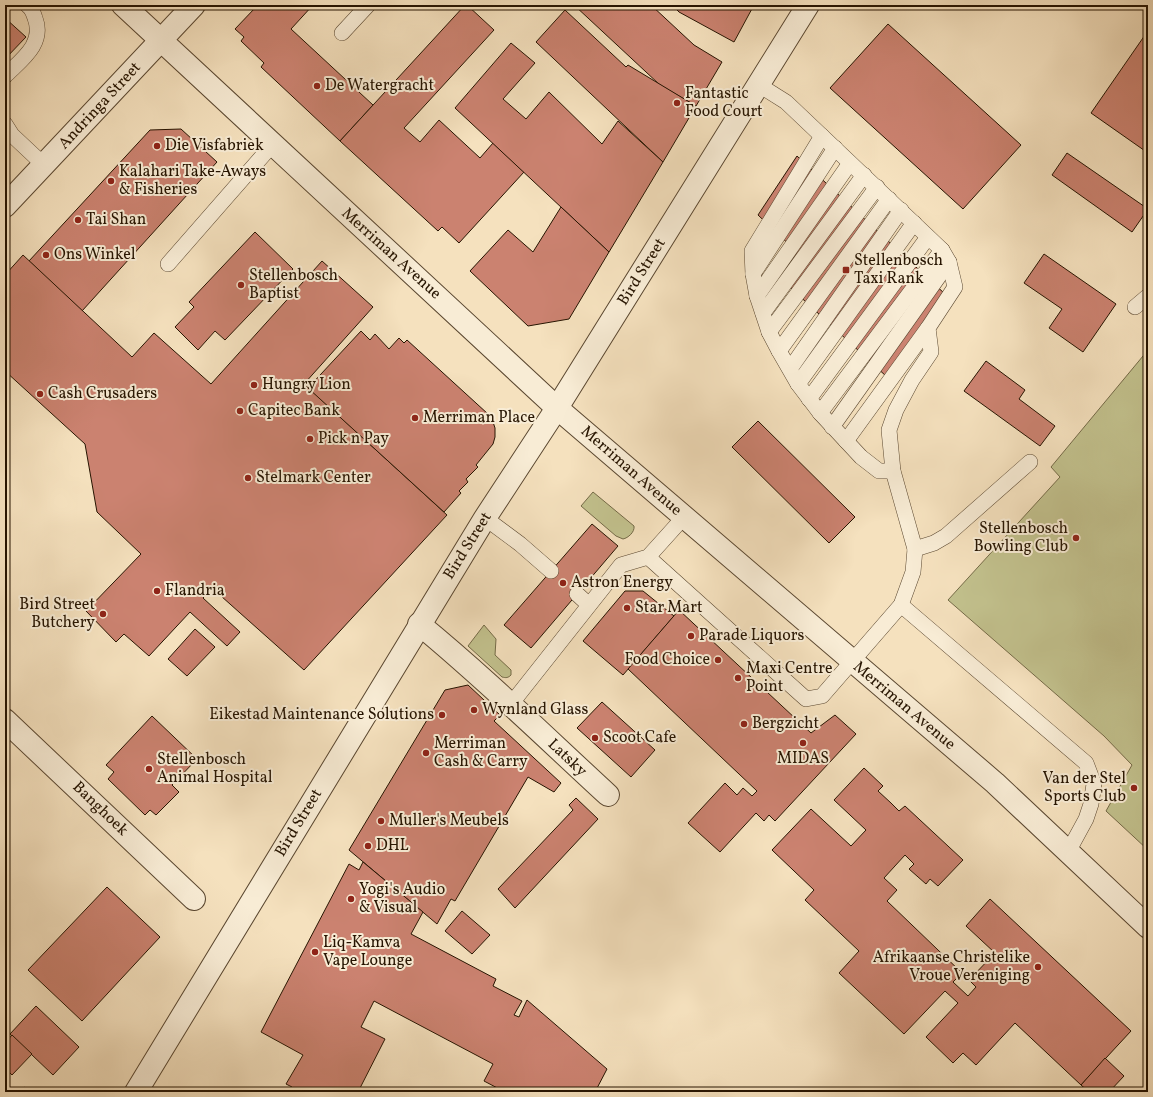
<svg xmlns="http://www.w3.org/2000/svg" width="1153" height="1097" font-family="Vollkorn,serif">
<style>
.green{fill:#c2c18d;stroke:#746a47}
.building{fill:#cb8270;stroke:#261401}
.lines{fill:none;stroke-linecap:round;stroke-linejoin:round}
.service-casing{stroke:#5a4730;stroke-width:16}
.minor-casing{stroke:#5a4730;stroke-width:24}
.tertiary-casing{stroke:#5a4730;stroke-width:24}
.service{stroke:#f8ecd5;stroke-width:15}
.minor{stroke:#f8ecd5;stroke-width:22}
.tertiary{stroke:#f8ecd5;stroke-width:22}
.poi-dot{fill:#8f2418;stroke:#f8ecd5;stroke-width:1.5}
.labels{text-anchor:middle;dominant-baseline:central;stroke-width:4;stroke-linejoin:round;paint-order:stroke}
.poi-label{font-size:16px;fill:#261401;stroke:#f8ecd5;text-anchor:start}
.street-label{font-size:16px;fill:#261401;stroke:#f8ecd5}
</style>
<rect width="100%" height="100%" fill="#f5e1be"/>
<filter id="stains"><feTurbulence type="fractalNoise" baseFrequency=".005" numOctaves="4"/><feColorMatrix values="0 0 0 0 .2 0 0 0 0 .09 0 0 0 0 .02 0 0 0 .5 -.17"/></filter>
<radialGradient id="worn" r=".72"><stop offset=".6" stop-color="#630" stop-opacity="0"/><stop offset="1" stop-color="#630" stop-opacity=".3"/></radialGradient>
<!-- green -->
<g class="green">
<polygon points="1148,350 1148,850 1106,811 1132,765 1104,736 948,600 1060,477 1051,467"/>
<path d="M593,492l41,34c1,6 -6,12 -11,13l-7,-3 -35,-30z"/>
<path d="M484,625l12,14 -1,16 16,15v5c-3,3 -5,3 -9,2l-34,-31z"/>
</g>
<!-- building -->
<g class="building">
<polygon points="252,5 313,5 291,29 373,105 340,141 261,67 264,63 241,41 244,37 235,29 255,8"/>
<polygon points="465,5 467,5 494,30 404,128 420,142 439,120 480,158 493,143 524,172 459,243 442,227 438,231 340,141"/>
<polygon points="574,5 651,5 694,45 722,62 696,106 660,85"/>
<polygon points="672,5 754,5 734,42 679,12"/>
<polygon points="565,10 626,67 628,65 696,106 663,162 536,42"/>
<polygon points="5,18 26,37 5,59"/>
<polygon points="888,24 1021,145 963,209 830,88"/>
<polygon points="1145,35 1148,37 1148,153 1091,113"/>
<polygon points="511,43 535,63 503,99 526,119 549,92 602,144 618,121 663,162 609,252 455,108"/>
<polygon points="181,129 217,162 82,311 29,261 150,130"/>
<polygon points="1067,153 1148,209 1132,232 1052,175"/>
<polygon points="797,156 945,294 887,377 780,278 797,252 758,215"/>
<polygon points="561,207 609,252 569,319 528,326 470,271 508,230 533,252"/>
<polygon points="255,232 293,269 225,340 215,331 198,350 175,327 194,307 189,302"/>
<polygon points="1044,254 1116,304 1083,352 1049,328 1062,309 1024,283"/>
<polygon points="23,255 132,357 154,333 211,384 322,261 373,307 304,384 447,515 304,670 212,588 203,598 240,632 227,646 190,612 149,656 124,634 116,642 86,611 141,554 97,512 85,444 5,371 5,275"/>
<polygon points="361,331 370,340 375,334 389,349 399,338 404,343 407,340 488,414 493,422 495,428 495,437 493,444 476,465 478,467 466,479 468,482 459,491 461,493 444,512 308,388"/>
<polygon points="986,361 1025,390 1019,399 1055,426 1040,446 964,391"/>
<polygon points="758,421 855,517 829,543 732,447"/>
<polygon points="592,524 618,546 531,648 504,625"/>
<polygon points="625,591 643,591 674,616 623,675 583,641"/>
<polygon points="679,610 811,733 835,715 856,734 775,821 769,815 764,821 756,813 720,852 688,823 725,783 737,795 743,788 752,796 757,791 628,669"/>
<polygon points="195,629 215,647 187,676 168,659"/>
<polygon points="468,685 500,715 494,721 561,783 554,792 528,777 455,901 451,899 437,924 349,850 445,690"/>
<polygon points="602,702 655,750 631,777 577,728"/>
<polygon points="152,716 197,759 172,785 179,792 156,815 150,810 145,815 108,779 114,772 106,765"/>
<polygon points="864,768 883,786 878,791 891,803 899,811 905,806 963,860 938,886 930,879 926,884 909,869 914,864 905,855 884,878 897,890 887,901 962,973 953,982 968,996 976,987 969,980 995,953 966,926 990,899 1131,1031 1081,1085 1015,1023 976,1065 963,1053 953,1063 926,1037 958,1003 945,991 904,1034 839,973 859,951 805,900 814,890 772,850 811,809 851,846 866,830 834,800"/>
<polygon points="576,798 598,819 515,908 498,889 573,810 569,805"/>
<polygon points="363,862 423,912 411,934 496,979 493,986 522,1001 514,1015 519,1017 527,1000 607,1069 595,1092 505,1092 484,1081 493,1064 374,1001 361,1027 385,1039 358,1092 290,1092 292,1087 286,1084 303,1055 261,1032 349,864 359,870"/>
<polygon points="107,887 160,937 82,1021 28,970"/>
<polygon points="462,911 490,935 472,954 445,931"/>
<polygon points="36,1006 79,1047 53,1075 10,1034"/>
<polygon points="12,1035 32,1054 12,1075 5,1068 5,1043"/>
<polygon points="1105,1058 1124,1076 1109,1092 1089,1092 1081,1085"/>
<polygon points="24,1087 30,1092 19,1092"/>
</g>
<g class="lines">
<!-- service casing -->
<g class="service-casing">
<g id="service">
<polyline points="342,33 368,5"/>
<path d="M5,76c16,-16 40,-32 30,-58 -2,-6 -3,-9 -8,-13"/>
<polyline points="5,124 12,135 44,165"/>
<polyline points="822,136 752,251 753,274 757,296 769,332 779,351 798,384 820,413 861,457 879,471 893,471"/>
<polyline points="168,264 273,144"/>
<polyline points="753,274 835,148"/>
<polyline points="757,296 850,163"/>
<polyline points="1135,307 1148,296"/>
<polyline points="763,313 864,175"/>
<polyline points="769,332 877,187"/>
<polyline points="779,351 889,199"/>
<polyline points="790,369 901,210"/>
<polyline points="798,384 914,223"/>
<polyline points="809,399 928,237"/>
<polyline points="820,413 942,250"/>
<polyline points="832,427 949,262"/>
<polyline points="846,441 928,328"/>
<polyline points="485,518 520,544 551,571"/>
<polyline points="915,549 934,543 946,536 1030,462"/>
<polyline points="648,557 806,699 822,696 901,605 913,572 915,549 893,471 889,430 896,410 912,380 931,352 928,328 955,287 949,262 942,250 786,102 759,85"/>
<polyline points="577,594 589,605"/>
<polyline points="901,605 1086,763 1094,784 1091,804 1086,819 1068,852"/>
<polyline points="511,704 621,565 648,557 684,517"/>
</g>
</g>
<!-- minor casing -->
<g class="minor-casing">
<g id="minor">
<polyline points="5,206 194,5"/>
<path d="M419,624c66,54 127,114 189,171"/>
<polyline points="5,720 194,899"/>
</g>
</g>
<!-- tertiary casing -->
<g class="tertiary-casing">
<g id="tertiary">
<polyline points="123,5 557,408 995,783 1148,927"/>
<polyline points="136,1092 485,518 557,408 808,5"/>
</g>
</g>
<!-- service -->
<use href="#service" class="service"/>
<!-- minor -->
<use href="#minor" class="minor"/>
<!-- tertiary -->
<use href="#tertiary" class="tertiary"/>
</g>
<!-- markers -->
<g class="poi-dot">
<circle cx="317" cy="86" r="4"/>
<circle cx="677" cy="103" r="4"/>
<circle cx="157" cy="146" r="4"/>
<circle cx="111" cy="181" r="4"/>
<circle cx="78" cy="220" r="4"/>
<circle cx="46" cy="255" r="4"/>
<rect x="842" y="266" width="8" height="8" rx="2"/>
<circle cx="241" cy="285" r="4"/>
<circle cx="254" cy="385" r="4"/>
<circle cx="40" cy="394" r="4"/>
<circle cx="240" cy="411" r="4"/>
<circle cx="415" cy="418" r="4"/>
<circle cx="310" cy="439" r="4"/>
<circle cx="248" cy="478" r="4"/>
<circle cx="1076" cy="538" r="4"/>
<circle cx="563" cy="583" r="4"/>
<circle cx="157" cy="591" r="4"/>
<circle cx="627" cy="608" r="4"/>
<circle cx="103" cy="614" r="4"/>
<circle cx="691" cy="636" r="4"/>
<circle cx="718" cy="660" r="4"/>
<circle cx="738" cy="678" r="4"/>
<circle cx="474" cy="710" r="4"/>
<circle cx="442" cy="715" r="4"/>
<circle cx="744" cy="724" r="4"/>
<circle cx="595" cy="738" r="4"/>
<circle cx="803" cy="743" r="4"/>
<circle cx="426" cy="753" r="4"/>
<circle cx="149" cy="769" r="4"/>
<circle cx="1134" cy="788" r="4"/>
<circle cx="381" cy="821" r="4"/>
<circle cx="368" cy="846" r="4"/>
<circle cx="351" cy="899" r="4"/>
<circle cx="315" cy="952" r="4"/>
<circle cx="1038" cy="967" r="4"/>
</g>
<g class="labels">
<!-- poi labels -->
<g class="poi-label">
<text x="325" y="86">De Watergracht</text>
<text x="685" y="94">Fantastic<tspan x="685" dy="18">Food Court</tspan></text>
<text x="165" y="146">Die Visfabriek</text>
<text x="119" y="172">Kalahari Take-Aways<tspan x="119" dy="18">&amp; Fisheries</tspan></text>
<text x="86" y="220">Tai Shan</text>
<text x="54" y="255">Ons Winkel</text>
<text x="854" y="261">Stellenbosch<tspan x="854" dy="18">Taxi Rank</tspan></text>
<text x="249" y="276">Stellenbosch<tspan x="249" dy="18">Baptist</tspan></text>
<text x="262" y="385">Hungry Lion</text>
<text x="48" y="394">Cash Crusaders</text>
<text x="248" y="411">Capitec Bank</text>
<text x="423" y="418">Merriman Place</text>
<text x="318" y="439">Pick n Pay</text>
<text x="256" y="478">Stelmark Center</text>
<text x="1068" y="529" text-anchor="end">Stellenbosch<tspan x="1068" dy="18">Bowling Club</tspan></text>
<text x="571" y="583">Astron Energy</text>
<text x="165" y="591">Flandria</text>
<text x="95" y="605" text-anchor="end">Bird Street<tspan x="95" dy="18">Butchery</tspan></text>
<text x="635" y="608">Star Mart</text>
<text x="699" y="636">Parade Liquors</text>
<text x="710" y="660" text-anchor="end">Food Choice</text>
<text x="746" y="669">Maxi Centre<tspan x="746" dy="18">Point</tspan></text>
<text x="482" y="710">Wynland Glass</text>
<text x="434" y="715" text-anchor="end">Eikestad Maintenance Solutions</text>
<text x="752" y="724">Bergzicht</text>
<text x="603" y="738">Scoot Cafe</text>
<text x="434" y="744">Merriman<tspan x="434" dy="18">Cash &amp; Carry</tspan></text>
<text x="803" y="759" text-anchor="middle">MIDAS</text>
<text x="157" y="760">Stellenbosch<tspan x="157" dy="18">Animal Hospital</tspan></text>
<text x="1126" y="779" text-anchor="end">Van der Stel<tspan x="1126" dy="18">Sports Club</tspan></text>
<text x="389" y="821">Muller's Meubels</text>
<text x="376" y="846">DHL</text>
<text x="359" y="890">Yogi's Audio<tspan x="359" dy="18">&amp; Visual</tspan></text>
<text x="323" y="943">Liq-Kamva<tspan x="323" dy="18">Vape Lounge</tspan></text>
<text x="1030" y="958" text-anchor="end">Afrikaanse Christelike<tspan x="1030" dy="18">Vroue Vereniging</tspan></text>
</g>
<!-- street labels -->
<g class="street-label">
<text transform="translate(100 106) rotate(-47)">Andringa Street</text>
<text transform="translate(391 254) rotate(42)">Merriman Avenue</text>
<text transform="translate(642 272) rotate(-58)">Bird Street</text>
<text transform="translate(631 471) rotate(41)">Merriman Avenue</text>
<text transform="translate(468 546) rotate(-58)">Bird Street</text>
<text transform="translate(904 706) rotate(40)">Merriman Avenue</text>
<text transform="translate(567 758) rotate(43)">Latsky</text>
<text transform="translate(100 809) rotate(44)">Banghoek</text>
<text transform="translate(299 823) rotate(-59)">Bird Street</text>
</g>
</g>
<!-- margin -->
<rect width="1153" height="1097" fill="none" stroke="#f5e1be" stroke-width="20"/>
<rect x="6" y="6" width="1141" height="1085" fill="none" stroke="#261401" stroke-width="2"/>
<rect x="10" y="10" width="1133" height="1077" fill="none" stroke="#261401"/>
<rect width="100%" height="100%" filter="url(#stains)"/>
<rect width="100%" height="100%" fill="url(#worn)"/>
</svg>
